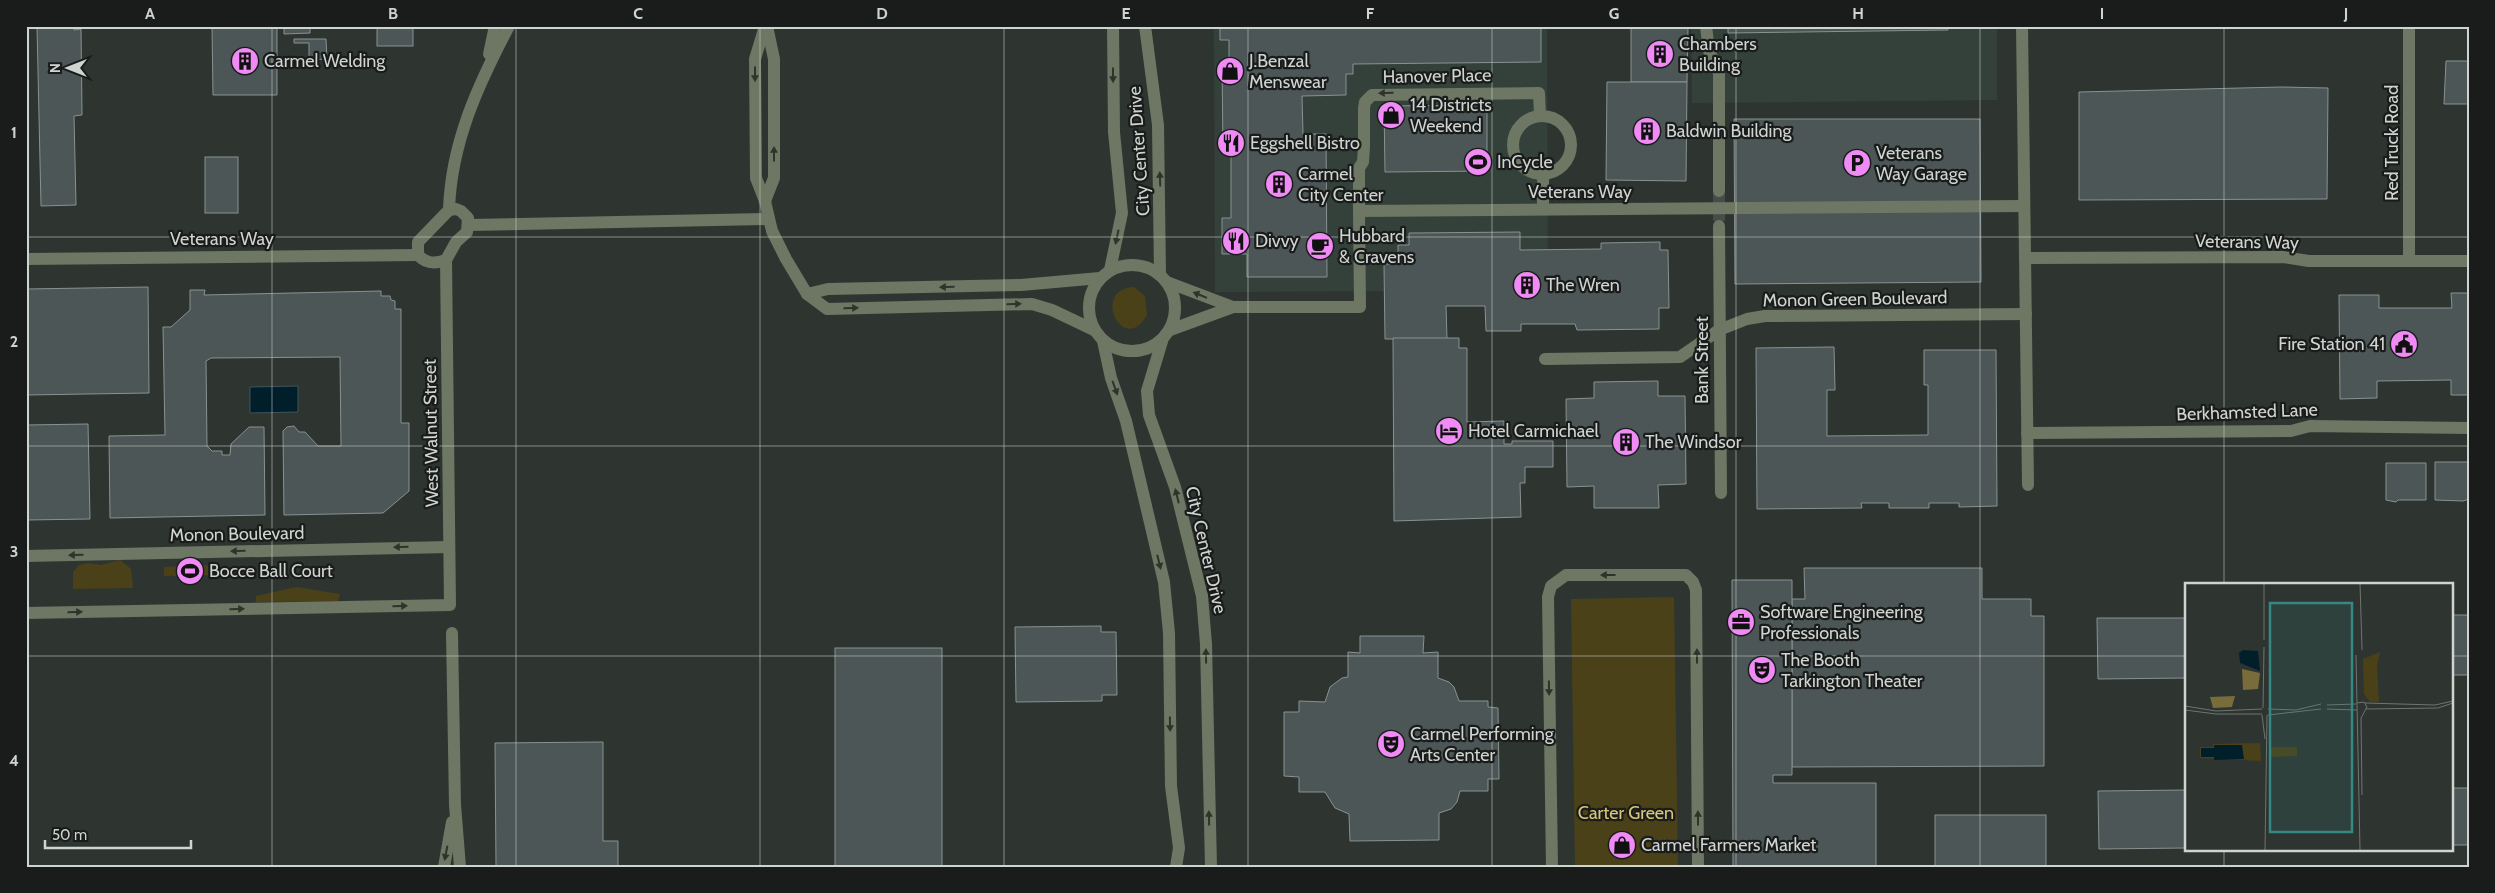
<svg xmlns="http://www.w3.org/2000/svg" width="2495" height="893" font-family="Cabin,sans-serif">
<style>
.built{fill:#33413a}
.green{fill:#4a4119}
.water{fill:#011f2b;stroke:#3f555d}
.building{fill:#4c5656;stroke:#889292}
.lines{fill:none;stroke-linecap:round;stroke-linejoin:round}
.minor-tunnel{stroke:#464d49;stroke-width:12;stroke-dasharray:12 6;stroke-linecap:butt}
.minor{stroke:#6d7763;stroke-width:12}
.oneway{fill:#2e332c}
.grid{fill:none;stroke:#cfd4d1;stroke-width:1;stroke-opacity:0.55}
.labels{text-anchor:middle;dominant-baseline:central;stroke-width:4.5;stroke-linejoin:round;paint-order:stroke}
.poi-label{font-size:18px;fill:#cfd4d1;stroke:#191c1a;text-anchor:start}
.street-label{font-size:18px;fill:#cfd4d1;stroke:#191c1a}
.park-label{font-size:18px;fill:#d9c678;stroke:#191c1a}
.inset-road{fill:none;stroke:#6e7571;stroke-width:1}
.view{fill:#358982;fill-opacity:0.15;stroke:#358982;stroke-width:2.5}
.inset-edge{fill:none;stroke:#cfd4d1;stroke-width:2.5}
.neatline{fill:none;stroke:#cfd4d1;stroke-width:2}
.grid-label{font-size:16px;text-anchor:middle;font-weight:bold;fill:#cfd4d1}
</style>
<rect width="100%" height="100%" fill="#2e3531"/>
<!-- built -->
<g class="built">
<polygon points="1214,26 1547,26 1548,290 1215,292"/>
<polygon points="1691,26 1997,26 1997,100 1692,103"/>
</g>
<!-- green -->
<g class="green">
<path d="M1134,287l11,9 2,19c-24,42 -57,-26 -13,-28z"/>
<polygon points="120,560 131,569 133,588 73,589 73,572 79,565 89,563 101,565"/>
<polygon points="215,565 216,575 164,576 164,567"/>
<polygon points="296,587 340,594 338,601 256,602 256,596"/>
<polygon points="1674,597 1678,867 1575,867 1571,599"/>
</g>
<!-- water -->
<polygon class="water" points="298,386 298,412 250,413 250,387"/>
<!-- building -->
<g class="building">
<polygon points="37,26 74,26 74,30 81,29 82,115 74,116 76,205 41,206"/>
<polygon points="212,26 277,26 277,95 213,95"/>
<polygon points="284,26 310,26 310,33 284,34"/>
<rect x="377" y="26" width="36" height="20"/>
<polygon points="1220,26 1541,26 1541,62 1353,64 1353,74 1346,74 1346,95 1302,96 1303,134 1326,134 1327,277 1247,277 1247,254 1222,254 1222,218 1231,218 1231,151 1223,151 1222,64 1229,64 1229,40 1220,40"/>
<polygon points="1631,26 1688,26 1687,82 1631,82"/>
<polygon points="1728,26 1948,26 1948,30 1728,33"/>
<polygon points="294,39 326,39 327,59 309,60 309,43 294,43"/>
<polygon points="2446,61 2469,61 2469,104 2444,104"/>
<polygon points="1607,82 1687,82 1686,181 1606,180"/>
<polygon points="2281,87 2328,88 2327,199 2079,200 2079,92"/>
<polygon points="1487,105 1487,171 1385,172 1384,106"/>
<polygon points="1734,119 1980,119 1981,282 1735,284"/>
<rect x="205" y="157" width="33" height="56"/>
<polygon points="1520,232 1520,250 1601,249 1601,243 1660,242 1660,250 1668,250 1669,308 1659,308 1659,329 1577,330 1575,324 1521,324 1521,331 1486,331 1485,306 1446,306 1447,339 1385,339 1384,264 1398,264 1398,245 1409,245 1409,233"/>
<polygon points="148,287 149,393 26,395 26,289"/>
<polygon points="190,290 205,290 204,295 381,291 381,296 390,296 391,300 395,301 395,309 401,309 401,423 409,423 409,491 383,513 284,515 283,431 287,427 294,426 299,432 305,432 318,446 341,446 340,357 211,358 206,361 207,446 212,451 222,451 222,455 230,455 231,444 249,427 264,427 265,515 110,518 109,436 165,435 163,327 171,327 190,310"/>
<polygon points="2451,293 2469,293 2469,395 2451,395 2451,380 2377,381 2377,398 2340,399 2339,295 2379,295 2379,308 2452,308"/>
<polygon points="1393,338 1459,338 1459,348 1467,348 1467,422 1504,421 1504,444 1512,444 1512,441 1553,441 1553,467 1525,467 1525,483 1520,483 1521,517 1394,521"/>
<polygon points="1834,347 1835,390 1827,390 1827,436 1928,435 1928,385 1924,385 1924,350 1996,350 1997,506 1959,507 1959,503 1929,503 1929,508 1889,508 1889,503 1861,503 1862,508 1757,509 1756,348"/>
<polygon points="1658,381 1658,396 1685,396 1686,484 1658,485 1659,508 1594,508 1594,486 1567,487 1566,399 1594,398 1594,382"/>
<polygon points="88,424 90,519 26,520 26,425"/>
<polygon points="2435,462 2469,462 2469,499 2463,501 2435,500"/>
<polygon points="2386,463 2426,463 2426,500 2398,500 2396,502 2386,500"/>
<polygon points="1804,568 1982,568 1982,599 2031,599 2031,616 2044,616 2044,766 1792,767 1792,599 1805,599"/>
<polygon points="1732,580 1792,580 1792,775 1773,775 1773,783 1876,783 1876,867 1733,867"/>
<rect x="2451" y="615" width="18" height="60"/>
<polygon points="2097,618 2186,618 2186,678 2098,679"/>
<polygon points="1101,626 1101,632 1116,632 1117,695 1102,695 1102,701 1016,702 1015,627"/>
<polygon points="1360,636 1424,636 1423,653 1438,652 1438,678 1449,682 1454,687 1459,701 1488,701 1488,707 1498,708 1499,779 1488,779 1488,791 1460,791 1457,802 1451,809 1439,813 1439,840 1350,841 1349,814 1335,808 1325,792 1299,792 1299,777 1284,776 1284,712 1299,712 1299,701 1325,702 1330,687 1342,678 1348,677 1348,652 1360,653"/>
<rect x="835" y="648" width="107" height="219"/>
<polygon points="603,742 603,841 618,841 618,867 496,867 495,743"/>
<rect x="2451" y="788" width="18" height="57"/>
<polygon points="2186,790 2186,848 2099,849 2098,791"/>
<rect x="1935" y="815" width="111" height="52"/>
</g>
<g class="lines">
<!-- minor-tunnel -->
<polyline class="minor-tunnel" points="1719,191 1719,226"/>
<!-- minor -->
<g class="minor">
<polyline points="765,26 755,59 756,178 765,201 772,231 786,259 807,294 827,309 1032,304 1052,310 1094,330"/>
<polyline points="1145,26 1158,125 1160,275"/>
<polyline points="1706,26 1709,51 1719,73 1719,191"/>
<polyline points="2022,26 2028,485"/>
<polyline points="2409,26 2409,260"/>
<polyline points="489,54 495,26"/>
<circle cx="1542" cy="145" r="29"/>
<polyline points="1543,174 1543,209"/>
<polyline points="765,201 774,178 774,59 767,26"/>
<path d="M456,209l5,2 7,7 -1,14 -11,10 -10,18c-11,4 -20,4 -28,-5v-13l31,-32z"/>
<path d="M449,210c2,-67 29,-125 60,-184"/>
<polyline points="1359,211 1359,168 1363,162 1364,147 1364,108 1365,102 1372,95 1539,93 1540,115"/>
<polyline points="468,225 769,219"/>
<polyline points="1719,226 1721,493"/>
<polyline points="2025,258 2283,257 2309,261 2469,261"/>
<polyline points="26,259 418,255"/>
<circle cx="1132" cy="308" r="43"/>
<polyline points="1110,270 1122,213 1114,132 1113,26"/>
<polyline points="1167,282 1233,307 1360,307 1359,211 2024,206"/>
<polyline points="807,294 828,289 1021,285 1100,278"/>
<polyline points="1170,330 1233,307"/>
<polyline points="1163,338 1147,391 1149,415 1175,487 1202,596 1206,644 1211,867"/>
<polyline points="1103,341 1111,378 1126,421 1164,582 1169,633 1171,786 1179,848 1176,867"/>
<polyline points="1545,359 1680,357 1719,330 1747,319 1765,316 2026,314"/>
<polyline points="2027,433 2291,431 2310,426 2469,428"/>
<polyline points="26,556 449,547"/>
<polyline points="26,613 450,605 446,260"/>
<polyline points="452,633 455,805 460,867"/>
<polyline points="444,867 452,822"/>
<polyline points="1552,867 1548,597 1551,586 1566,575 1686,575 1693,582 1696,590 1698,867"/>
</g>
</g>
<!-- one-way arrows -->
<defs><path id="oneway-solid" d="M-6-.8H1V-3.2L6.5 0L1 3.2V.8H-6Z" transform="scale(1.25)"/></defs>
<g class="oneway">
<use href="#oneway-solid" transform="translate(755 74) rotate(90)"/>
<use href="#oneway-solid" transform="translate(1113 75) rotate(90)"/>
<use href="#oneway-solid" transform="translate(1386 93) rotate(179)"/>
<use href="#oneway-solid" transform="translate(774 154) rotate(-90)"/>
<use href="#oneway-solid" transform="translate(1160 179) rotate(-92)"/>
<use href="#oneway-solid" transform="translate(1117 237) rotate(102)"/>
<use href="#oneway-solid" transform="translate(947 287) rotate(179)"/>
<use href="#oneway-solid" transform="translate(1200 295) rotate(-158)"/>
<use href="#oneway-solid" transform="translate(1014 304) rotate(-1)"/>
<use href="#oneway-solid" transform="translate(851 308) rotate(-1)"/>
<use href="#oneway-solid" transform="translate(1115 388) rotate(70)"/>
<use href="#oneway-solid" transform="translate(1177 496) rotate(-104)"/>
<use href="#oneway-solid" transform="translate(401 547) rotate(179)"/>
<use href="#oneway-solid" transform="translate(238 551) rotate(179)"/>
<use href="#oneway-solid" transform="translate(76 555) rotate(179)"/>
<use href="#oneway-solid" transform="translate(1159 562) rotate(76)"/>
<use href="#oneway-solid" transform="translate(1608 575) rotate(180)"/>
<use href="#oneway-solid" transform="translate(400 606) rotate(-1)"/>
<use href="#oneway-solid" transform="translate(237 609) rotate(-1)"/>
<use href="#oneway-solid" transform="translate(75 612) rotate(-1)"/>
<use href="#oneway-solid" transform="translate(1206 656) rotate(-91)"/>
<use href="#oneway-solid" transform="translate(1697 656) rotate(-90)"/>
<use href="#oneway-solid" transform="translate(1549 688) rotate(89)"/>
<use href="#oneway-solid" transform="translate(1170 724) rotate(89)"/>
<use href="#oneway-solid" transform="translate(1209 818) rotate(-91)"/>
<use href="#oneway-solid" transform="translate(1698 818) rotate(-90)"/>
<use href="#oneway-solid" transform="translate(446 853) rotate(101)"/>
</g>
<!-- grid -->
<path class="grid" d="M272,26v841M516,26v841M760,26v841M1004,26v841M1248,26v841M1492,26v841M1736,26v841M1980,26v841M2224,26v558M26,237h2443M26,446h2443M26,656h2160M2451,656h18M2224,849v18"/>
<!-- icons -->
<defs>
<g id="building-disc" transform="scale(1.4375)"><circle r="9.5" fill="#f08bf5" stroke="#191c1a"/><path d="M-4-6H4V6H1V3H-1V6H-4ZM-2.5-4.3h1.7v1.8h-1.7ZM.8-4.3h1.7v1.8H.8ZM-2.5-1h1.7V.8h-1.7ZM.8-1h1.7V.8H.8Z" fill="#111"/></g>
<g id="shop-disc" transform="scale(1.4375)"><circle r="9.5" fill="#f08bf5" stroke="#191c1a"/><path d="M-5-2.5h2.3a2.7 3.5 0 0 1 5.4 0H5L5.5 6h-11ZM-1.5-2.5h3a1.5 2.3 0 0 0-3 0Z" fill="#111"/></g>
<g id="restaurant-disc" transform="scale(1.4375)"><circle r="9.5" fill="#f08bf5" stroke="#191c1a"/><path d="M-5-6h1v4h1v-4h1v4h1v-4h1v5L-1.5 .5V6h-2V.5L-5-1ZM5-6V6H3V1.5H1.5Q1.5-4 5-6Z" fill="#111"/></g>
<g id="stadium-disc" transform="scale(1.4375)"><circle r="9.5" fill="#f08bf5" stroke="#191c1a"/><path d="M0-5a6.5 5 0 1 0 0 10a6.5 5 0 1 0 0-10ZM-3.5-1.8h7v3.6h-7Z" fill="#111"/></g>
<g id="parking-disc" transform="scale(1.4375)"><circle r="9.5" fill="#f08bf5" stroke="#191c1a"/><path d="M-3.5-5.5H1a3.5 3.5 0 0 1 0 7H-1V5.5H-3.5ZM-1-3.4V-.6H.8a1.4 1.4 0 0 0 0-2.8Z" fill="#111"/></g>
<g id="cafe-disc" transform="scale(1.4375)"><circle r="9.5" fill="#f08bf5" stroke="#191c1a"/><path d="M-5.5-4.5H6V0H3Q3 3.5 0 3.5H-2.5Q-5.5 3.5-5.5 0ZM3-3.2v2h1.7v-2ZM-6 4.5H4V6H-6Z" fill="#111"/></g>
<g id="civic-disc" transform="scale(1.4375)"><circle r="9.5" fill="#f08bf5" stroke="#191c1a"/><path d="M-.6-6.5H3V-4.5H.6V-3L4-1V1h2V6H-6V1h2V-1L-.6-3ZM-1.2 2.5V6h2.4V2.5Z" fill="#111"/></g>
<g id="hotel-disc" transform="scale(1.4375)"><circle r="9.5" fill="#f08bf5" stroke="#191c1a"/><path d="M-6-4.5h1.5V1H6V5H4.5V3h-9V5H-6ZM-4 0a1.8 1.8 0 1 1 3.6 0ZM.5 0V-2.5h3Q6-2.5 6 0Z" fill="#111"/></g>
<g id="office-disc" transform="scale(1.4375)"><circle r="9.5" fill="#f08bf5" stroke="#191c1a"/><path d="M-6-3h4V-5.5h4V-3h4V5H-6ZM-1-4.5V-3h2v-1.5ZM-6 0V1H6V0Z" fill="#111"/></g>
<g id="theatre-disc" transform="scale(1.4375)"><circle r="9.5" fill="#f08bf5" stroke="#191c1a"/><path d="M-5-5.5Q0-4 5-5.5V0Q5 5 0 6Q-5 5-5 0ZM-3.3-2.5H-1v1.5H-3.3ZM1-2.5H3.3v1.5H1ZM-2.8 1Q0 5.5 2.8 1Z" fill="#111"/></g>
</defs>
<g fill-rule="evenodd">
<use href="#building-disc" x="1660" y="54"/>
<use href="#building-disc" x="245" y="61"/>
<use href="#shop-disc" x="1230" y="71"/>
<use href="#shop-disc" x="1391" y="115"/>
<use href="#building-disc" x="1647" y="131"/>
<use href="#restaurant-disc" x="1231" y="143"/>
<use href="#stadium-disc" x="1478" y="162"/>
<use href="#parking-disc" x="1857" y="163"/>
<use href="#building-disc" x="1279" y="184"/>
<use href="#restaurant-disc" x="1236" y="241"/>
<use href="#cafe-disc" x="1320" y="246"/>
<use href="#building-disc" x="1527" y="285"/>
<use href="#civic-disc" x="2404" y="344"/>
<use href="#hotel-disc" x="1449" y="431"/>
<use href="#building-disc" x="1626" y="442"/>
<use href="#stadium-disc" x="190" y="571"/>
<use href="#office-disc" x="1741" y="622"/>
<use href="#theatre-disc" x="1762" y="670"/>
<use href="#theatre-disc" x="1391" y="744"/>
<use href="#shop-disc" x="1622" y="845"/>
</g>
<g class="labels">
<!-- poi labels -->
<g class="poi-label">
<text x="1679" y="44">Chambers<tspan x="1679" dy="21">Building</tspan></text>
<text x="264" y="61">Carmel Welding</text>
<text x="1249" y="61">J.Benzal<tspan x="1249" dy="21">Menswear</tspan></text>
<text x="1410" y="105">14 Districts<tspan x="1410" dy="21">Weekend</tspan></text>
<text x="1666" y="131">Baldwin Building</text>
<text x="1250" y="143">Eggshell Bistro</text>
<text x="1876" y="153">Veterans<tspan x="1876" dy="21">Way Garage</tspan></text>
<text x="1497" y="162">InCycle</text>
<text x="1298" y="174">Carmel<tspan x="1298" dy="21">City Center</tspan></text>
<text x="1339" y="236">Hubbard<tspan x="1339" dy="21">&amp; Cravens</tspan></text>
<text x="1255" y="241">Divvy</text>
<text x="1546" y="285">The Wren</text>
<text x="2385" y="344" text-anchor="end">Fire Station 41</text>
<text x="1468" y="431">Hotel Carmichael</text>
<text x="1645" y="442">The Windsor</text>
<text x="209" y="571">Bocce Ball Court</text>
<text x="1760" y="612">Software Engineering<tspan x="1760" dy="21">Professionals</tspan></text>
<text x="1781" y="660">The Booth<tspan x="1781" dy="21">Tarkington Theater</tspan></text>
<text x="1410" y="734">Carmel Performing<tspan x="1410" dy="21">Arts Center</tspan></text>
<text x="1641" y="845">Carmel Farmers Market</text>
</g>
<!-- street labels -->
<g class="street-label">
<text transform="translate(1437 76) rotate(-1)">Hanover Place</text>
<text transform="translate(2392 143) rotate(-90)">Red Truck Road</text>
<text transform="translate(1139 151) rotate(-94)">City Center Drive</text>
<text x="1580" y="192">Veterans Way</text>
<text x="222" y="239">Veterans Way</text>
<text transform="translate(2247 242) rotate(1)">Veterans Way</text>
<text transform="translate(1855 299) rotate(-1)">Monon Green Boulevard</text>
<text transform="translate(1702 360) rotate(-90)">Bank Street</text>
<text transform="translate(2247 412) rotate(-2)">Berkhamsted Lane</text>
<text transform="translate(431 433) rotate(-91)">West Walnut Street</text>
<text transform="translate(237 534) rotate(-1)">Monon Boulevard</text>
<text transform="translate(1206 550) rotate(77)">City Center Drive</text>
</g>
<!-- park labels -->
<g class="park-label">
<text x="1626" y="813">Carter Green</text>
</g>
</g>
<!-- overview -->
<g transform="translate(2185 583)">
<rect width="268" height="268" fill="#2e3531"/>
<path d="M195,69l-3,15 2,35h-9l-6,-8 -1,-35zM75,160l1,18 -61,-3v-11h13v-3zM85,164h27v9l-27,1z" fill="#4a4119"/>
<path d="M57,86l18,4 -2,16 -15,1zM50,113l-3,11 -19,1 -3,-11z" fill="#786c3a"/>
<path d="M58,67l15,1 2,20 -20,-8 -1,-10zM29,162h28l2,14 -30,1v-3h-13v-9h13z" fill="#011f2b"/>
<path class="inset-road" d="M175,0l2,67M79,57v-57M171,72l4,195M172,120l7,-1 3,5 -6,11 1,77M180,120l70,2 18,-4M142,122l29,-1M0,123l31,5 46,-2M78,125l1,-61M83,126l28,1 25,-6M142,126l30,1M181,126l72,-1 15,-5M0,127l31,4h46M77,132l3,24M83,132l53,-6M80,267l2,-135"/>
<path class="view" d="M85,20h82v229h-82z"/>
<rect width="268" height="268" class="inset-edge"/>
</g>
<!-- border -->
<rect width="2495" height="893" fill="none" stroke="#191c1a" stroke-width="55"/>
<!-- north arrow -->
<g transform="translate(68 68) rotate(270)" stroke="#191c1a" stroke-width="4" paint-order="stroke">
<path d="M0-4L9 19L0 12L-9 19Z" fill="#cfd4d1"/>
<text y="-8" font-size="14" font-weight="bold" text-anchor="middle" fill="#cfd4d1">N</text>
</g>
<!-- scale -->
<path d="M45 840v8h146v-8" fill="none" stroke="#cfd4d1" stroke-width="2.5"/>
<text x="52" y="840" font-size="15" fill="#cfd4d1" stroke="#191c1a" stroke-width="4" paint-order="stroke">50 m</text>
<rect x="28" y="28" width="2440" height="838" class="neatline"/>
<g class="grid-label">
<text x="150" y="19">A</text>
<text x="393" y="19">B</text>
<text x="638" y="19">C</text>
<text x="882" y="19">D</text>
<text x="1126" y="19">E</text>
<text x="1370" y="19">F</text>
<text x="1614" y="19">G</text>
<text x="1858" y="19">H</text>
<text x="2102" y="19">I</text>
<text x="2346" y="19">J</text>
<text x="14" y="138">1</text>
<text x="14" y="347">2</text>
<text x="14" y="557">3</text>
<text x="14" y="766">4</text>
</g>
</svg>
